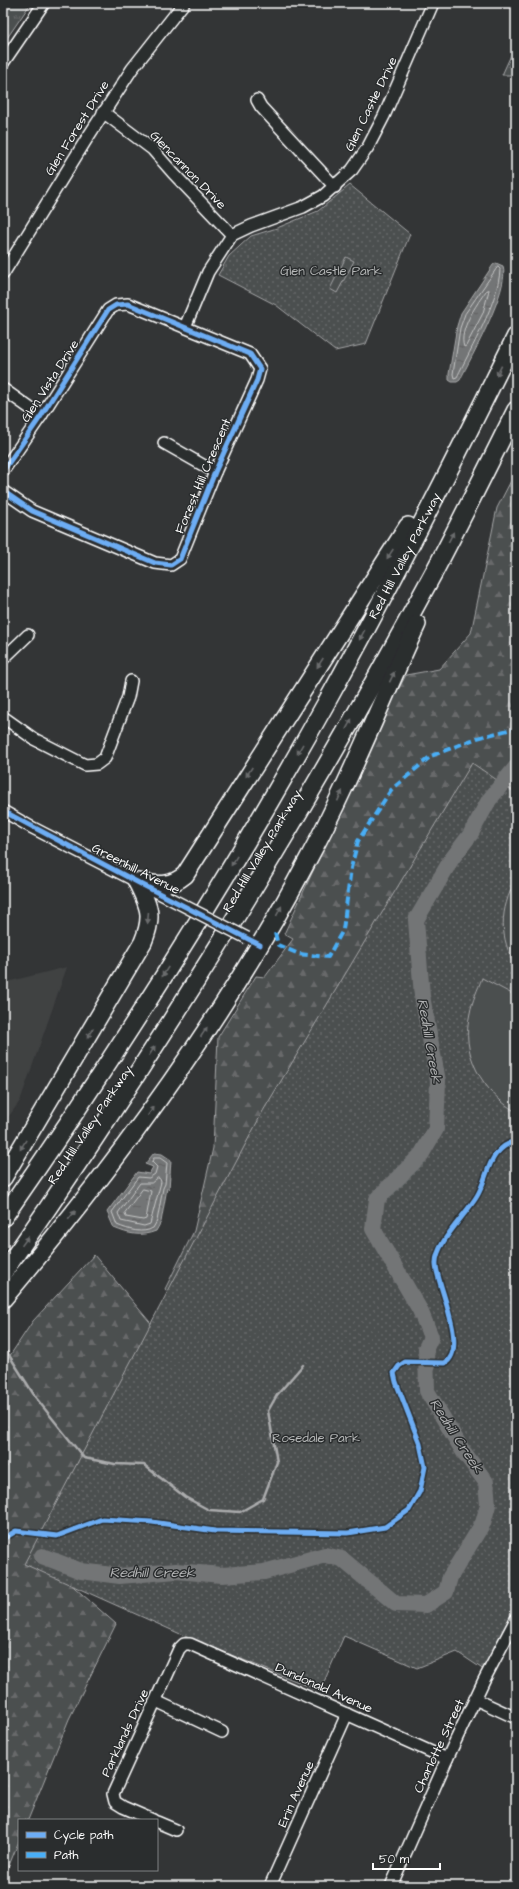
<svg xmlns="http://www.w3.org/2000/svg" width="519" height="1889" font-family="'Architects Daughter',sans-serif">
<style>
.built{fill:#404243}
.grass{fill:url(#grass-tufts);stroke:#a6a7a8}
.forest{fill:url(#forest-firs);stroke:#a6a7a8}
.park{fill:url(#park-dots);stroke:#a6a7a8}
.pitch{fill:#4c4f50;stroke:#a6a7a8}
.water{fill:url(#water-ripples);stroke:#abacad}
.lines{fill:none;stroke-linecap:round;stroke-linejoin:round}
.shore{stroke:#c7c8c8;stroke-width:1}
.stream{stroke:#abacad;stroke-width:2.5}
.river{stroke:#737576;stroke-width:16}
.minor-casing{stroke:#fff;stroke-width:14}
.highway-casing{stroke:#fff;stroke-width:20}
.minor{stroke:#2a2d2e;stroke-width:11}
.highway{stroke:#2a2d2e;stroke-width:17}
.minor-bridge-casing{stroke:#fff;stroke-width:14;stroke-linecap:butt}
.minor-bridge{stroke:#2a2d2e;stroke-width:11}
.quiet{stroke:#49aef6;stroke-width:4;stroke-dasharray:8 4;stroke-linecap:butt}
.cycleway-casing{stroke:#2a2d2e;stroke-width:8}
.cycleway{stroke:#6dadf4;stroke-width:5}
.oneway{fill:#6a6c6d}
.labels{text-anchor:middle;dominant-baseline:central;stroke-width:3;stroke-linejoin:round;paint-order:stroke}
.street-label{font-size:13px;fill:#fff;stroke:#2a2d2e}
.park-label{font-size:13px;fill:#b7b9b9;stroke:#2a2d2e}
.water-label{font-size:14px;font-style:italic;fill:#b2b3b4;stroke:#2a2d2e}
</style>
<defs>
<pattern id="grass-tufts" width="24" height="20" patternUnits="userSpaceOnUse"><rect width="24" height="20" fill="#4c4f50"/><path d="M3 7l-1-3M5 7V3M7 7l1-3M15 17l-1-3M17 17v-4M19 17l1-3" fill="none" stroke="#67696a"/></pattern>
<pattern id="forest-firs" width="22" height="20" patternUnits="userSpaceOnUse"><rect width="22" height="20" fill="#4c4f50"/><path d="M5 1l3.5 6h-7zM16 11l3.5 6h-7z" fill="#67696a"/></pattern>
<pattern id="park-dots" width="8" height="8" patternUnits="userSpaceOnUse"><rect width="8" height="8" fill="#4c4f50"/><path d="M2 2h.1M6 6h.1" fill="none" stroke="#67696a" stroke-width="1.8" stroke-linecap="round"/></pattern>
<pattern id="water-ripples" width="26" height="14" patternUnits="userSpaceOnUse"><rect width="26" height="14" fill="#737576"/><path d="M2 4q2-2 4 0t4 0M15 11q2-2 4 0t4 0" fill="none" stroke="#606061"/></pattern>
</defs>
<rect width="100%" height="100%" fill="#333536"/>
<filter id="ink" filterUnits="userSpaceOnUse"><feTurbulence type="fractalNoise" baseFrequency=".025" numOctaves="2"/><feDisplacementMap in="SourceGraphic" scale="8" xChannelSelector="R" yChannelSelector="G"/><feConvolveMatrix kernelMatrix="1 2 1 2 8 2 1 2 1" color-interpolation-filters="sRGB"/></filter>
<g filter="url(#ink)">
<!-- built -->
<polygon class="built" points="67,967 20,1101 3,1124 3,983"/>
<!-- grass -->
<polygon class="grass" points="3,3 31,3 3,44"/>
<!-- forest -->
<g class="forest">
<polygon points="516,44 516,75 502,75"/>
<polygon points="516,471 516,872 174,1299 165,1289 194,1231 213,1148 218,1037 256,976 265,977 293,939 284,934 387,710 406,675 439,669 471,633 497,508"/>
<polygon points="94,1255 189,1369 66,1580 116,1624 69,1719 28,1820 19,1820 19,1841 3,1880 3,1366 33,1321"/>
</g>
<!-- park -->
<g class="park">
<polygon points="350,185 410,234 366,344 335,351 276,305 218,275 229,256 251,236 277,228 318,211"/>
<polygon points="472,763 516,793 516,1607 503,1637 484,1670 457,1652 417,1668 344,1636 320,1691 187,1637 24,1564 263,1111"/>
</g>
<!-- pitch -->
<g class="pitch">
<polygon points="346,257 354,261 337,293 330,289"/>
<path d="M516,879v89c-17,-33 -17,-56 0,-89z"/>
<path d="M482,978l34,18v116c-34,-21 -56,-58 -46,-99 2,-12 8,-24 12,-35z"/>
</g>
<!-- water -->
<g class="water">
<path d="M496,263l7,3c7,23 -32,91 -43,114l-3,2h-5l-3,-2v-6l8,-48 4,-13 32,-48z"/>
<path d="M154,1153l8,1 9,6 -2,29 -2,-1 -6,34 -5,9c-15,6 -28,3 -42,-3l-7,-16 30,-40 12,2 4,-7 -8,-3z"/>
</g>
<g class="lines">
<!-- shore -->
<g class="shore">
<path d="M498,267l2,2c-1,32 -29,79 -43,108l-3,1 -1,-4 7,-46 5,-14z"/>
<path d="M489,290l-6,23 -17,33 -2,1c-6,-17 13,-43 22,-56z"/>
<path d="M154,1158h6l7,5 -2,21 -2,4 -6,33 -4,7c-10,6 -24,2 -36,-3l-5,-13 26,-35 11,1 6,-4 2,-7 -5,-5z"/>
<polygon points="158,1178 160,1179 161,1182 150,1224 144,1226 121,1221 118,1213 140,1183 151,1183"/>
<polygon points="143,1189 151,1191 146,1219 143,1220 126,1217 125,1213"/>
</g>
<!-- stream -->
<polyline class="stream" points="7,1352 36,1398 84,1458 115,1464 144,1465 185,1497 209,1510 240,1512 263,1499 277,1462 268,1411 277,1395 303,1365"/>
<!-- river -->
<polyline class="river" points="42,1556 81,1571 120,1576 176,1571 222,1575 264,1572 325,1555 342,1559 396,1604 426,1605 446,1592 450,1577 483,1523 488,1505 486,1482 463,1451 427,1391 426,1348 431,1337 420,1310 373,1229 377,1199 421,1155 436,1129 438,1081 422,996 416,920 451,860 470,835 489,800 516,767"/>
<!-- minor casing -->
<g class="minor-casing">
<g id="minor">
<polyline points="3,63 44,3"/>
<polyline points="257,100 261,107 335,187"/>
<polyline points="103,112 152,149 173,173 232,235"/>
<polyline points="3,274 86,140 132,69 184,3"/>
<polyline points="185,327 208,272 232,235 251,226 303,207 323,196 352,170 368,147 384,116 433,3"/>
<polyline points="3,389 41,416"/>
<polyline points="164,443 215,472"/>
<polyline points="3,471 41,416 108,310 116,305 128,304 250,354 260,369 257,380 215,472 180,559 171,565 155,563 32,511 3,491"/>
<polyline points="3,659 28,635"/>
<polyline points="3,717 34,739 85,765 97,764 105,758 128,697 131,681"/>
<polyline points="3,811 31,827 167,897"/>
<polyline points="475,1699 516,1718"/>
<polyline points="156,1701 222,1732"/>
<polyline points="153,1820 123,1807 115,1802 113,1794 179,1649 184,1644 190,1644 447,1759"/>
<polyline points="157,1822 176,1830"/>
<polyline points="270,1886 347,1714"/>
<polyline points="391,1886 447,1759 484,1680 516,1619"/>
</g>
</g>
<!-- highway casing -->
<g class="highway-casing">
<g id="highway">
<path d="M137,882c19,2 31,7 48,-7l223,-349"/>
<path d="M3,1178l140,-236c11,-26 6,-36 -6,-60"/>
<path id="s1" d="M3,1218c115,-165 224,-337 322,-513 67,-121 130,-245 191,-369"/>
<path d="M3,1273c157,-225 301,-459 431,-701 28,-53 55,-108 82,-162"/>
<path d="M3,1299c114,-135 220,-279 303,-436 42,-77 74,-159 111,-239"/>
</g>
</g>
<!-- minor -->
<use href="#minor" class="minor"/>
<!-- highway -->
<use href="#highway" class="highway"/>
<!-- minor-bridge casing -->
<g class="minor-bridge-casing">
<polyline id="minor-bridge" points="167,897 247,938"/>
</g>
<!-- minor-bridge -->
<use href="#minor-bridge" class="minor-bridge"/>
<!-- quiet -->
<polyline class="quiet" points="275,933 278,945 299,954 328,957 343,930 351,868 358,841 391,790 431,756 477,738 516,728"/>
<!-- cycleway casing -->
<g class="cycleway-casing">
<g id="cycleway">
<polyline points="3,471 41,416 108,310 116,305 128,304 250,354 260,369 257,380 215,472 180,559 171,565 155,563 32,511 3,491"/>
<polyline points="3,811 137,882 260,945"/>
<path d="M3,1539l13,-8 41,5 45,-17 50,3 63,9 133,2 37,-6 24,-17 11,-19 5,-24 -5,-23 -24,-62 -2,-9 5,-7 6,-4 40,1c24,-14 -8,-78 -9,-98 -2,-21 30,-50 41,-69 8,-13 10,-31 19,-42 6,-7 11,-11 20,-13"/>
</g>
</g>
<!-- cycleway -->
<use href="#cycleway" class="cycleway"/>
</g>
<!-- one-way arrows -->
<defs><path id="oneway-solid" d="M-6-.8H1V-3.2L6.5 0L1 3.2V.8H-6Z"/></defs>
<g class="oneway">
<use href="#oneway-solid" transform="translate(499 371) rotate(116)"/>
<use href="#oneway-solid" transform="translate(451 537) rotate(-63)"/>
<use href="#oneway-solid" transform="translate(390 554) rotate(123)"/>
<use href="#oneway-solid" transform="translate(362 635) rotate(118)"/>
<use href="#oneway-solid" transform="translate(320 663) rotate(123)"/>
<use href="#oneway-solid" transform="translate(392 677) rotate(-65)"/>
<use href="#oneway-solid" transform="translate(349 724) rotate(-61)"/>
<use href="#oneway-solid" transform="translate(300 749) rotate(120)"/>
<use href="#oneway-solid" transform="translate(249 772) rotate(123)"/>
<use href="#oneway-solid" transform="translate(340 796) rotate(-65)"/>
<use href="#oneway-solid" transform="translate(234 861) rotate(121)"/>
<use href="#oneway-solid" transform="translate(279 911) rotate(-62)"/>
<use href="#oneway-solid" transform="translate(148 918) rotate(94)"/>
<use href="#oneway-solid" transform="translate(165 972) rotate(122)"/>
<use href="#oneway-solid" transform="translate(204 1032) rotate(-56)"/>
<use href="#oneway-solid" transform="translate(90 1033) rotate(121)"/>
<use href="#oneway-solid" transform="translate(152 1051) rotate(-57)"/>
<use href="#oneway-solid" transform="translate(151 1111) rotate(-55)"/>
<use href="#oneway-solid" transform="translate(23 1145) rotate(121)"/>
<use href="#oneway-solid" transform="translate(72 1215) rotate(-51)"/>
<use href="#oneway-solid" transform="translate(25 1241) rotate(-55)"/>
</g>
</g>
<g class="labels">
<!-- street labels -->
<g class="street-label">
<text transform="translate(371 104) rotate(-64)">Glen Castle Drive</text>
<text transform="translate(77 128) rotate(-58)">Glen Forest Drive</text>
<text transform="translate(188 170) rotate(46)">Glencannon Drive</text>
<text transform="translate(50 381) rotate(-57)">Glen Vista Drive</text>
<text transform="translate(203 476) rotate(-67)">Forest Hill Crescent</text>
<text stroke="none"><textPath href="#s1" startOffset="775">Red Hill Valley Parkway</textPath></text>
<text transform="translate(262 851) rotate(-59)">Red Hill Valley Parkway</text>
<text transform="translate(136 869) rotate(27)">Greenhill Avenue</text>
<text transform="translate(90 1125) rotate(-56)">Red Hill Valley Parkway</text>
<text transform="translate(324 1688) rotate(24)">Dundonald Avenue</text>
<text transform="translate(125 1733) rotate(-65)">Parklands Drive</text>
<text transform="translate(439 1746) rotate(-65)">Charlotte Street</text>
<text transform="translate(296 1794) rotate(-66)">Erin Avenue</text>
</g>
<!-- park labels -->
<g class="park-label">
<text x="331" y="271">Glen Castle Park</text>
<text x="316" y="1438">Rosedale Park</text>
</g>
<!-- water labels -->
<g class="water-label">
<text transform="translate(429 1041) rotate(80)">Redhill Creek</text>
<text transform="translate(456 1436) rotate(57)">Redhill Creek</text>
<text x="152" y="1573">Redhill Creek</text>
</g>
</g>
<!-- margin -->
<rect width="519" height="1889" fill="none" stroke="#2a2d2e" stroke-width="16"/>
<rect x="8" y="8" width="503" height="1873" fill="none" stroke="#fff" stroke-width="1.5" filter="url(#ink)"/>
<!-- legend -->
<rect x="18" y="1819" width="140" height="52" fill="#2a2d2e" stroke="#7f8182"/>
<rect x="26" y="1832" width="20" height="6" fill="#6dadf4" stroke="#7f8182"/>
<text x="54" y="1839" font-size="12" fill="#ffffff">Cycle path</text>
<rect x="26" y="1852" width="20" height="6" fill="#49aef6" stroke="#7f8182"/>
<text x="54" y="1859" font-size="12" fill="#ffffff">Path</text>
<!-- scale -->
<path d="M373 1863v6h67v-6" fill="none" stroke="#ffffff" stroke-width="2"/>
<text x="379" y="1863" font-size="12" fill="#ffffff" stroke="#2a2d2e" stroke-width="3" paint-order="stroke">50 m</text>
</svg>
